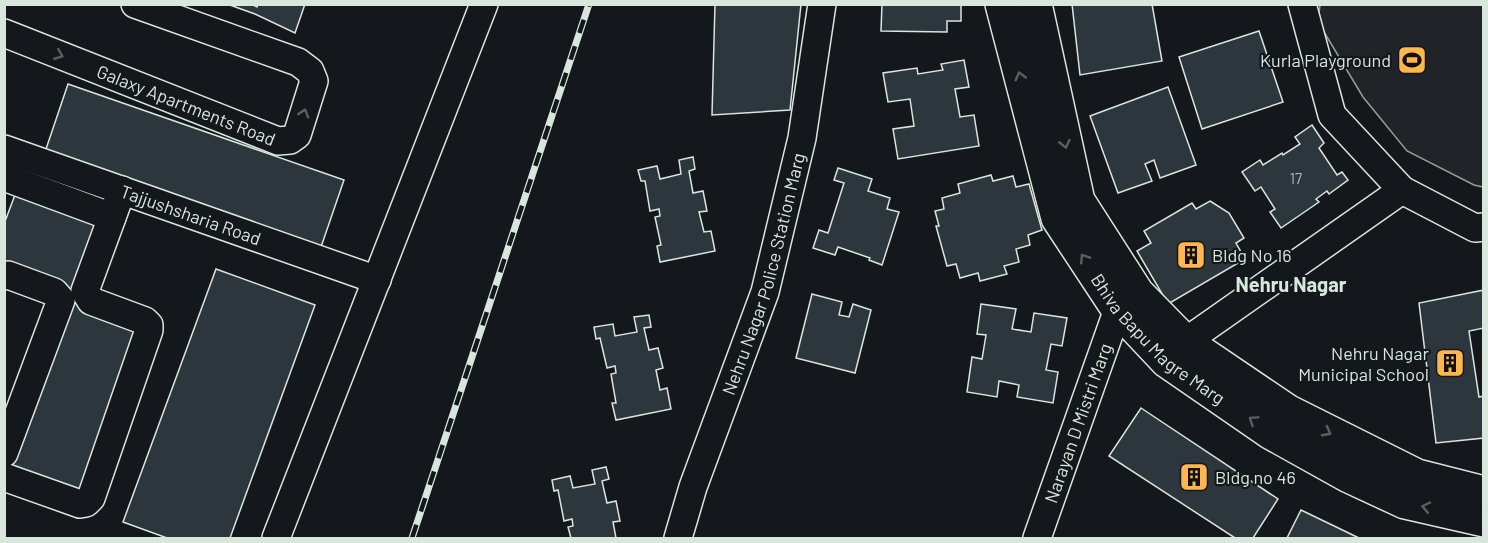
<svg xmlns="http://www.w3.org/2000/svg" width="1488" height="543" font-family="Barlow,sans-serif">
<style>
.green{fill:#202428;stroke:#939e99;stroke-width:1.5}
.building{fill:#2c363c;stroke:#d8e6dc;stroke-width:1.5}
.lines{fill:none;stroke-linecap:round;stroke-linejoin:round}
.minor-casing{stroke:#d8e6dc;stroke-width:30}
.tertiary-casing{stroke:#d8e6dc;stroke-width:36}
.minor{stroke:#14181c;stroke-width:27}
.tertiary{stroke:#14181c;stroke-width:33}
.rail-casing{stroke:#d8e6dc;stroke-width:7}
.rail{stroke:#14181c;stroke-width:4.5;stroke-dasharray:14;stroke-linecap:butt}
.oneway{stroke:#59605f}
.labels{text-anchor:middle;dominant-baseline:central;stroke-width:4.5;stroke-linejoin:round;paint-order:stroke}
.number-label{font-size:15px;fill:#adbab4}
.poi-label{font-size:18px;fill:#d8e6dc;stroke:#14181c;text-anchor:end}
.street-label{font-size:18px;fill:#d8e6dc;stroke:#14181c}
.neighbourhood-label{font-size:20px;font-weight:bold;fill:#d8e6dc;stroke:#14181c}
</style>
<rect width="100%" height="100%" fill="#14181c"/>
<!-- green -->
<polygon class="green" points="1320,5 1483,5 1483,187 1474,185 1407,151 1363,97 1318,22"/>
<!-- building -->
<g class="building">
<polygon points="227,4 251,4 257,7 258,4 305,4 295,33 255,14"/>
<polygon points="715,4 801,4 790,110 712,115"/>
<polygon points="882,4 961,4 961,21 947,21 947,32 881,31"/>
<polygon points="1072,4 1152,4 1162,61 1080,75"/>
<polygon points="1259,31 1283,102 1202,129 1179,57"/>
<polygon points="964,60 969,87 955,89 960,117 974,115 979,146 898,159 893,129 914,126 910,99 888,102 883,73 917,68 918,74 943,70 941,64"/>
<polygon points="68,84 344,180 321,247 45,152"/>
<polygon points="1168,87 1196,165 1160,178 1154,160 1145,164 1152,181 1118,193 1090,116"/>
<polygon points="1312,125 1324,143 1319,148 1337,175 1342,172 1348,180 1329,194 1327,191 1316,199 1319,202 1281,228 1270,212 1275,209 1261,187 1255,191 1242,172 1260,160 1263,165 1282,153 1283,155 1300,144 1295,137"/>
<polygon points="693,157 695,169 689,171 693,193 703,191 707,211 699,212 704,232 711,231 715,251 660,262 657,246 661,245 655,217 660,216 659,209 650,211 645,181 641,181 638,170 657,166 660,179 681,174 679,160"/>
<polygon points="838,168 872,179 868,191 890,198 887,209 899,212 882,265 869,260 870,258 838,247 835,255 813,248 819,230 828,233 844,183 834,180"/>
<polygon points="991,175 993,181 1013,176 1016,187 1029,184 1042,230 1028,235 1030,245 1016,249 1019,262 1004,266 1007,274 980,281 978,273 960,278 956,264 947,266 936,226 939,226 935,211 944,209 942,198 960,193 958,184"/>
<polygon points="18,187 106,220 75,303 143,329 82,494 9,467 72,295 4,269 4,224"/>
<polygon points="1210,201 1229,213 1244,238 1236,243 1245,259 1168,304 1137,251 1151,243 1144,231 1192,203 1196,209"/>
<polygon points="216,269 315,305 230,538 167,538 123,522"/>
<polygon points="1484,290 1484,328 1469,331 1479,397 1484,396 1484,438 1436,443 1419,303"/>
<polygon points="812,294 842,302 839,315 849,317 853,304 871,310 855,373 796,358"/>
<polygon points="981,304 1016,309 1012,329 1031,332 1034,313 1067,318 1062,346 1051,344 1046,370 1058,372 1053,403 1017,397 1019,385 999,381 997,397 967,392 972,357 982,359 986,335 977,334"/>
<polygon points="649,315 651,327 644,328 649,350 658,348 663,368 656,370 660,390 667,388 671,409 616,420 612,403 616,403 611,374 616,373 615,366 607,368 600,338 596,339 594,327 613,324 615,336 637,332 634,317"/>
<polygon points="1141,408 1278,499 1253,538 1235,538 1109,456"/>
<polygon points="606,467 609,479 602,481 607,503 616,501 620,521 613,522 616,538 571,538 568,527 573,526 572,519 564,521 558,490 554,491 552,480 570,476 573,488 595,484 592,470"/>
<polygon points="1301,510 1359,538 1287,538"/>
</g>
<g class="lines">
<!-- minor casing -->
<g class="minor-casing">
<g id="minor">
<polyline points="1302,4 1332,115 1402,190 1475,228 1484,227"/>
<path id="s1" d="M4,33l274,108 12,-1 7,-5 17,-54 -4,-10 -12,-9 -163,-58"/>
<path id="s2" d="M4,149l373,131"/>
<polyline points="4,177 112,217"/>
<polyline points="4,276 8,275 54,292 61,300 4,453"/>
<polyline points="1172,355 1185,342 1402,190"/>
<polyline points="4,477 80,504 86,503 91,498 149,330 149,325 145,321 91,301 85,291 122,190"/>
<polyline points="276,538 484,4"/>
<path id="s3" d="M678,538l15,-51 72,-195 37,-154 20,-134"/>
<path id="s4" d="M1037,538l81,-229 12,-11"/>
</g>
</g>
<!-- tertiary casing -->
<g class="tertiary-casing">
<g id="tertiary">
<path id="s5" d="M1002,4l56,214 60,91 49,52 103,71 79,44 56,26 79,18"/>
<polyline points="1035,4 1078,201 1137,293 1185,342 1287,411 1417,476 1484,493"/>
</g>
</g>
<!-- minor -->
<use href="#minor" class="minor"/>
<!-- tertiary -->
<use href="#tertiary" class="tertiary"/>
<!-- rail casing -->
<g class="rail-casing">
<polyline id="rail" points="412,538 589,4"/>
</g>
<!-- rail -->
<use href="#rail" class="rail"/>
</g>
<!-- one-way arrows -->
<defs><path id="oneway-chevron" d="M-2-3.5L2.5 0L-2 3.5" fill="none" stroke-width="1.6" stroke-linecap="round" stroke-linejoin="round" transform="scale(1.5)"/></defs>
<g class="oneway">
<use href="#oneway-chevron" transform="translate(59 55) rotate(22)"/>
<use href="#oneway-chevron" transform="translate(1020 76) rotate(-105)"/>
<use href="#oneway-chevron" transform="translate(304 113) rotate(-73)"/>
<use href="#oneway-chevron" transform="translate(1065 144) rotate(77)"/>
<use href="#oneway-chevron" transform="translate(1084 258) rotate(-123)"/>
<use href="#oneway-chevron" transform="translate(1253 420) rotate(-146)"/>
<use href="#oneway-chevron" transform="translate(1327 432) rotate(28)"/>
<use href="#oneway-chevron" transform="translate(1426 507) rotate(-168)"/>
</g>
<!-- icons -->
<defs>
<g id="stadium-square" transform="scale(1.5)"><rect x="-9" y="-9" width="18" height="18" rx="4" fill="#ffb74d" stroke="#14181c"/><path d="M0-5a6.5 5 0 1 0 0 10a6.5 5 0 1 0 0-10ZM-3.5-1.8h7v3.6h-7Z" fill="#111"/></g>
<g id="building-square" transform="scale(1.5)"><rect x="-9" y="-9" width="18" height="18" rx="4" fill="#ffb74d" stroke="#14181c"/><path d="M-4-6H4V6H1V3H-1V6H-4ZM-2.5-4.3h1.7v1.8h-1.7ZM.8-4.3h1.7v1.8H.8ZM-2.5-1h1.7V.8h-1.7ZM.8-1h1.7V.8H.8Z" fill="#111"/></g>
</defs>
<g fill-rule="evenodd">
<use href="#stadium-square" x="1412" y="60"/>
<use href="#building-square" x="1191" y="255"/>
<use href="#building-square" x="1450" y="363"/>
<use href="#building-square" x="1194" y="477"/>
</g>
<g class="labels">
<!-- number labels -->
<g class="number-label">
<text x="1296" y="178">17</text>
</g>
<!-- poi labels -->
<g class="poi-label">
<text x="1391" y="60">Kurla Playground</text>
<text x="1212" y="255" text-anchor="start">Bldg No 16</text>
<text x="1429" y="353">Nehru Nagar<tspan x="1429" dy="21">Municipal School</tspan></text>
<text x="1215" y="477" text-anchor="start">Bldg no 46</text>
</g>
<!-- street labels -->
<g class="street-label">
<text stroke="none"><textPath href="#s1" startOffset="196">Galaxy Apartments Road</textPath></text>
<text stroke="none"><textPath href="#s2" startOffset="198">Tajjushsharia Road</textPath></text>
<text stroke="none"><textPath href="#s3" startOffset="278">Nehru Nagar Police Station Marg</textPath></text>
<text stroke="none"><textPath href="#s5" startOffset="380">Bhiva Bapu Magre Marg</textPath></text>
<text stroke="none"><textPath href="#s4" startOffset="122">Narayan D Mistri Marg</textPath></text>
</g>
<!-- neighbourhood labels -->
<g class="neighbourhood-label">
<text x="1291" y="284">Nehru Nagar</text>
</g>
</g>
<!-- border -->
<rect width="1488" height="543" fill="none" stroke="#d8e6dc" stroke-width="12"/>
</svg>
